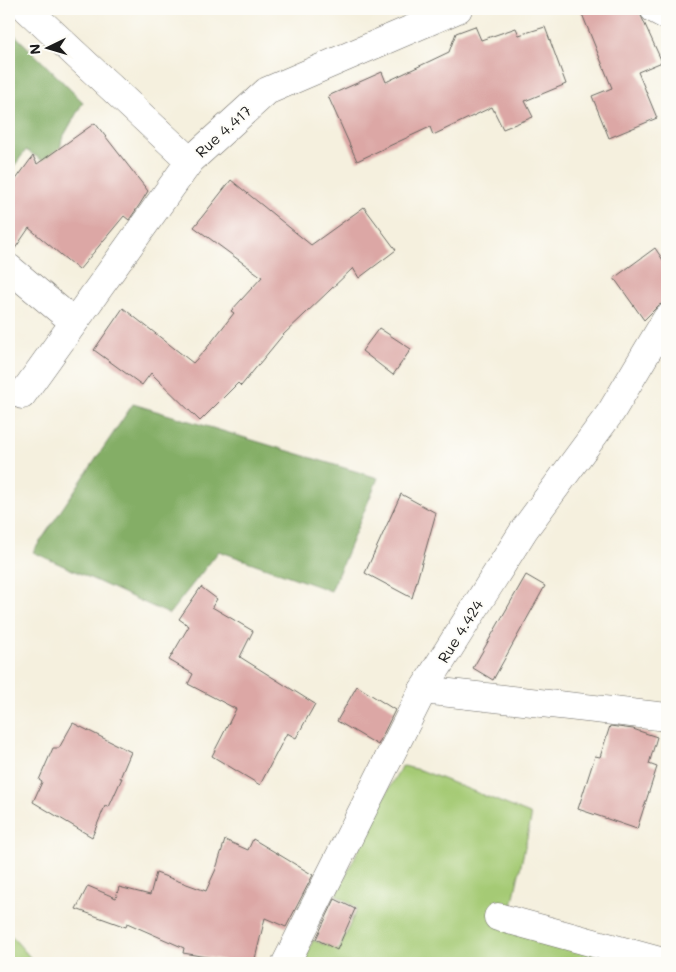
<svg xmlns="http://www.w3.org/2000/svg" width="676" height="972" font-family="Mali,sans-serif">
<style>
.green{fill:#a5ca74;stroke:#607348}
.forest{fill:#84ae66;stroke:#506541}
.building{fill:#dca7a5}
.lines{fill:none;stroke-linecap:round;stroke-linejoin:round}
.street-casing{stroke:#686660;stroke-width:29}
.street{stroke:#fff;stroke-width:28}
.labels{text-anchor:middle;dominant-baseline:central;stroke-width:4;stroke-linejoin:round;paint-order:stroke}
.street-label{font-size:15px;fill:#1c1c1c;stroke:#fdfcf7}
</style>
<rect width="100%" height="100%" fill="#fdfcf7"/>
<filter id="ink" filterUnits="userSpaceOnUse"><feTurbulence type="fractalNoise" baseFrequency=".02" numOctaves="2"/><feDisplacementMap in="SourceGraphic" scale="10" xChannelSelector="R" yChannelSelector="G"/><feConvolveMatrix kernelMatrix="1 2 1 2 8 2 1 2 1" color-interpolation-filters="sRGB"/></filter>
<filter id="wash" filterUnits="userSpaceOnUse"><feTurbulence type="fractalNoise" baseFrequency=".0096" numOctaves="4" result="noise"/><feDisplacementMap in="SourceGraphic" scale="20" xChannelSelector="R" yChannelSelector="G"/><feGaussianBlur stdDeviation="1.12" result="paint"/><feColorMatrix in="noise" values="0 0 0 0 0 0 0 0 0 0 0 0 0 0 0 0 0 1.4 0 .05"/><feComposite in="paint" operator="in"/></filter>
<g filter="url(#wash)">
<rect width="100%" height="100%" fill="#f5f0de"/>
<!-- green -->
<g class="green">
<polygon points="404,766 423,771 530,814 531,819 512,906 667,963 303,963 313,940 339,950 357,908 336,895 388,790 401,767"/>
<polygon points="9,933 35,963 9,963"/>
</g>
<!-- forest -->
<g class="forest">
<polygon points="9,29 83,102 62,139 56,169 26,150 9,173"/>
<polygon points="133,404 378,478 331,591 219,551 169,614 33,552"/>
</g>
<g id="blocks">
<!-- building -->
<g class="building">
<polygon points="580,9 638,9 662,62 638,72 657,118 609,138 592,96 612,88"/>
<polygon points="475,26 481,40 516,28 519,35 545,27 566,84 525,101 533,117 503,129 492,107 433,135 430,127 357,161 328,96 382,72 386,82 449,52 456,33"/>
<polygon points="95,123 148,191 140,204 129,220 124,216 79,270 29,228 12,253 9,253 9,189 33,156 37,164"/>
<polygon points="231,180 311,245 364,207 396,250 359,278 353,268 282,336 241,386 238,383 200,421 151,373 142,385 94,350 123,308 193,363 206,349 234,313 231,311 262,277 194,227"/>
<polygon points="655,248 667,266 667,302 659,305 644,320 614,278"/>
<polygon points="379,328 411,349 393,375 362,351"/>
<polygon points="401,494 436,513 412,598 365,573"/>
<polygon points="526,575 545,586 493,680 473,668"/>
<polygon points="201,587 217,599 212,607 253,631 240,657 315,704 296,738 287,733 260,785 212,756 236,709 188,684 193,674 169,660 189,626 179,619"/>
<polygon points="357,686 395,710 378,745 337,721"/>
<polygon points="73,723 131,752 120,778 122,778 109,807 105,806 92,837 33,802 42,782 39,780 53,748 59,748"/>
<polygon points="610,726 633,729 657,737 649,764 657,767 637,829 578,809 595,756 600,757"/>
<polygon points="253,839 313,875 286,927 265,918 254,963 224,963 224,960 183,953 184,948 127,923 126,927 76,909 88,886 116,898 119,887 150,895 156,873 206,891 216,869 225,840 248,850"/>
<polygon points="335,899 355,909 337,950 316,939"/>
</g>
</g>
</g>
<g filter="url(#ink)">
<use href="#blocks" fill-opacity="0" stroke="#686660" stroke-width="1"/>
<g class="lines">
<!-- street casing -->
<g class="street-casing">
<g id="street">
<polyline points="27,9 190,161 267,91 458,9"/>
<polyline points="654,9 667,16"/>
<polyline points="9,268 74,322"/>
<polyline points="22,395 190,161"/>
<polyline points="423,690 667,717"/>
<polyline points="498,917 667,963"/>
<polyline points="286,963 423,690 524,530 611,412 667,318"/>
</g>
</g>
<!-- street -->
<use href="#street" class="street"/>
</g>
</g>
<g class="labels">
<!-- street labels -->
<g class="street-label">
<text transform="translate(223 131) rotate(-42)">Rue 4.417</text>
<text transform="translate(460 631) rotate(-58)">Rue 4.424</text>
</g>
</g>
<!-- margin -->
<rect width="676" height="972" fill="none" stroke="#fdfcf7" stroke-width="30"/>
<!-- north arrow -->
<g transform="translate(48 48) rotate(265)" stroke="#fdfcf7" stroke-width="4" paint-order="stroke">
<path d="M0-4L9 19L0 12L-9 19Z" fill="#1c1c1c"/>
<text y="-8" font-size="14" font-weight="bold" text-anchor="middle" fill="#1c1c1c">N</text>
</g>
</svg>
